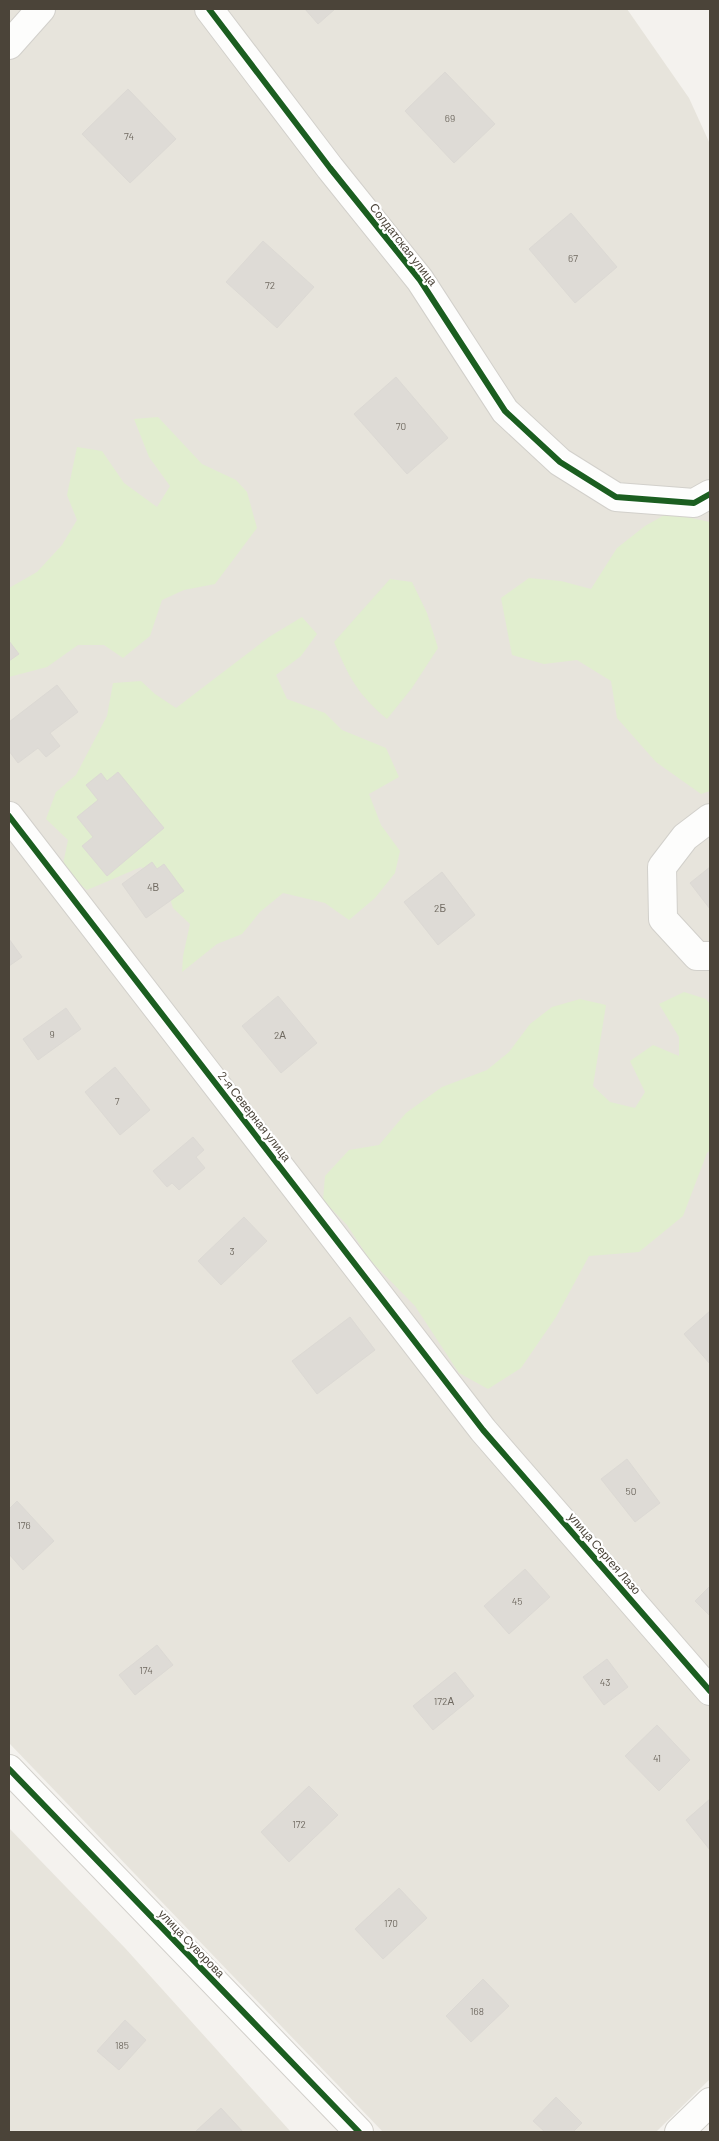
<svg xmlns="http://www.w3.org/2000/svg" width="719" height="2141" font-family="Barlow,sans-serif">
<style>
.residential{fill:#e7e4dc}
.green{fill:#e1eecf}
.building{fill:#dedbd6;stroke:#dcd9d4}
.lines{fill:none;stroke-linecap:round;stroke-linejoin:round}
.minor-casing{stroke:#d2d0cb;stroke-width:30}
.minor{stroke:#fdfdfc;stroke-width:28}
.cycleway-casing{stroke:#fff;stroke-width:9}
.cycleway{stroke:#1b5e20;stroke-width:6}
.labels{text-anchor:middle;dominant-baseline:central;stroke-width:4.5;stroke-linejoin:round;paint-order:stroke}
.number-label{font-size:10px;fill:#706a61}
.street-label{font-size:12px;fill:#4b4439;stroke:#fff}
</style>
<rect width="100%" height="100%" fill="#f4f2ee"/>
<!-- residential -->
<g class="residential">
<polygon points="9,9 627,9 689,98 710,144 710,2079 656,2132 383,2132 9,1743"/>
<polygon points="9,1828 125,1948 291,2132 9,2132"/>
</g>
<!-- green -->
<g class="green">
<polygon points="158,417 202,464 236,480 247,492 257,528 215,584 184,590 162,600 150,636 123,658 104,645 78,645 47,667 9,677 9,588 37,572 62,545 77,520 67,495 77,447 102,451 124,483 157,507 170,486 149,457 134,419"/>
<polygon points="668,513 710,522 710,791 701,794 656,762 617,718 611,681 577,660 544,664 512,655 501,598 529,578 561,581 591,589 617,548 645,526"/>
<path d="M390,579l22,3 15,31 11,35 -26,40 -25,31c-30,-25 -38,-42 -53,-77z"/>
<polygon points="302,617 317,634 301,656 276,675 287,699 325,713 342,730 386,748 399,777 369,794 381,825 400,851 395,873 375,898 349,920 325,903 283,893 260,912 242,934 217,944 182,972 183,956 190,924 173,908 165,883 141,867 87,890 62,869 68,840 46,819 56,792 76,775 107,716 113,683 141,681 155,694 176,708 269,637"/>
<polygon points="684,992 706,999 710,1004 710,1150 707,1153 683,1216 639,1252 589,1256 556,1317 521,1368 488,1389 459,1373 415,1306 370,1260 347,1225 323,1200 325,1176 349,1150 379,1145 406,1113 442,1087 487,1070 509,1052 530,1024 552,1007 580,999 606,1005 593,1086 610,1102 635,1108 645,1092 630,1061 653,1045 679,1056 679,1037 659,1004"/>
</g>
<!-- building -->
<g class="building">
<polygon points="305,9 335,9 318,24"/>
<polygon points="445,72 495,124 454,163 405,111"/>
<polygon points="128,89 176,139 130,183 82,134"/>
<polygon points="571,213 617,267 575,303 529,249"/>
<polygon points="263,241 314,287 277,328 226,282"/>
<polygon points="396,377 448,438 407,474 354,414"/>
<polygon points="9,641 19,654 9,661"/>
<polygon points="57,685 78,712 50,733 60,746 46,757 38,748 18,763 9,751 9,722"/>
<polygon points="118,772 164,828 107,876 82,846 93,837 77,817 98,800 86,785 101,773 107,781"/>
<polygon points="152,862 157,869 164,864 184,891 146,918 122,884"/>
<polygon points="710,867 710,909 690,883"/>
<polygon points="442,872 475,915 438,945 404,902"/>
<polygon points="9,939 22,957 9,966"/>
<polygon points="278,996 317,1043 281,1073 242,1026"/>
<polygon points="66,1008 81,1029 38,1060 23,1039"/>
<polygon points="115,1067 150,1110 120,1135 85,1092"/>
<polygon points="193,1137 204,1150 196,1157 205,1168 179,1190 172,1183 167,1187 153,1171"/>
<polygon points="244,1217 267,1241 221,1285 198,1261"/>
<polygon points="710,1311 710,1364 684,1334"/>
<polygon points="350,1317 375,1350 317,1394 292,1361"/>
<polygon points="627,1459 660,1503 635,1522 601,1479"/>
<polygon points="17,1501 54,1541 23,1570 9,1554 9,1509"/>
<polygon points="525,1569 550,1597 509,1634 484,1606"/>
<polygon points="710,1586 710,1616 695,1601"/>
<polygon points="157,1645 173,1665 135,1695 119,1675"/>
<polygon points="607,1659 628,1687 604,1705 583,1677"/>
<polygon points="455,1672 474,1696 433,1730 413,1706"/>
<polygon points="657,1725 690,1760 659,1791 625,1756"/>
<polygon points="309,1786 338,1815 289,1862 261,1832"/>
<polygon points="710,1799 710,1850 686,1820"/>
<polygon points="399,1888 427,1918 383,1959 355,1929"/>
<polygon points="483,1979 509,2006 471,2042 446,2016"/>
<polygon points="125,2020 146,2040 119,2070 97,2051"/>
<polygon points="556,2097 582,2123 573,2132 545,2132 533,2121"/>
<polygon points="221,2108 243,2132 195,2132"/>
</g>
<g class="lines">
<!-- minor casing -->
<g class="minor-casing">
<g id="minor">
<polyline points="209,9 330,168 420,280 505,411 560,462 616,497 694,503 710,494"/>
<polyline points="9,45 41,9"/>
<polyline points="9,816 483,1430 710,1691"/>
<polyline points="710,818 685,837 662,867 663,919 697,956 710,956"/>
<polyline points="9,1769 359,2132"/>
<polyline points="679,2132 710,2102"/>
</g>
</g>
<!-- minor -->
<use href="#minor" class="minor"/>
<!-- cycleway casing -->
<g class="cycleway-casing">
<g id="cycleway">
<polyline points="209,9 330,168 420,280 505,411 560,462 616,497 694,503 710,494"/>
<polyline points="9,816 483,1430 710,1691"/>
<polyline points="9,1769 359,2132"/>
</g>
</g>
<!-- cycleway -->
<use href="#cycleway" class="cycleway"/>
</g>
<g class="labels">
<!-- number labels -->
<g class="number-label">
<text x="450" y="118">69</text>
<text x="129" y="136">74</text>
<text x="573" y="258">67</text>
<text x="270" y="285">72</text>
<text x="401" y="426">70</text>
<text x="153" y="887">4В</text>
<text x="440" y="908">2Б</text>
<text x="52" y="1034">9</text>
<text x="280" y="1035">2А</text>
<text x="117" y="1101">7</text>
<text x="232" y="1251">3</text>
<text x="631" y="1491">50</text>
<text x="24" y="1525">176</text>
<text x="517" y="1601">45</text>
<text x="146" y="1670">174</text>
<text x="605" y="1682">43</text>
<text x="444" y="1701">172А</text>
<text x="657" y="1758">41</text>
<text x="299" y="1824">172</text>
<text x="391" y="1923">170</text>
<text x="477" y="2011">168</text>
<text x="122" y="2045">185</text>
</g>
<!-- street labels -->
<g class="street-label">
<text transform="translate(404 244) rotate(52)">Солдатская улица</text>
<text transform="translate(255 1116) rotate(52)">2-я Северная улица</text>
<text transform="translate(605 1553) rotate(49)">улица Сергея Лазо</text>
<text transform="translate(192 1943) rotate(46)">улица Суворова</text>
</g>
</g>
<!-- border -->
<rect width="719" height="2141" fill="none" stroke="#4b4439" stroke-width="20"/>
</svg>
